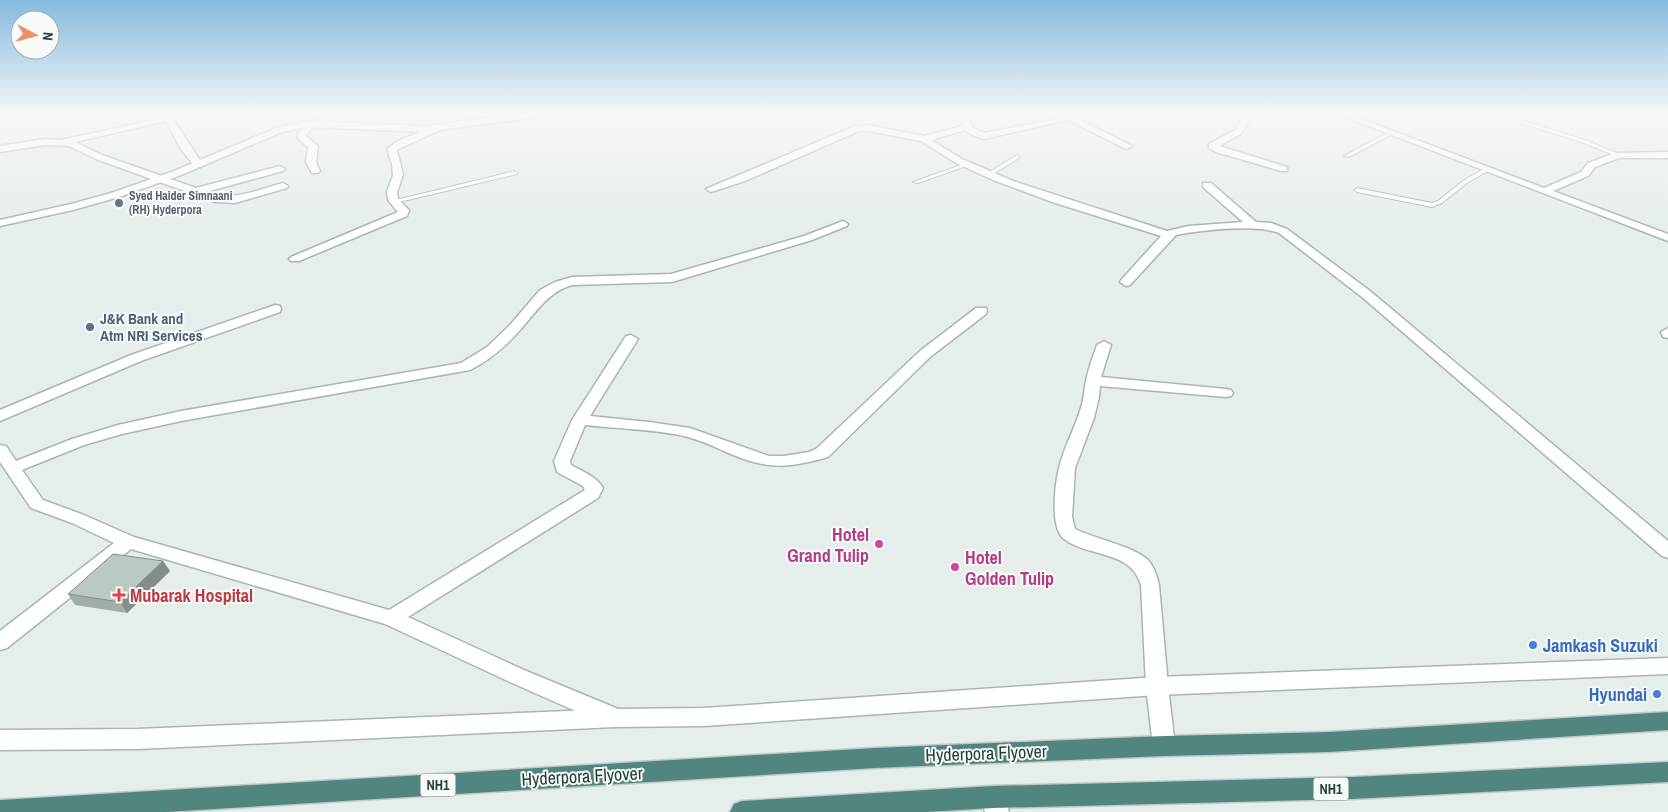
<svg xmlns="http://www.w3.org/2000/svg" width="1668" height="812" font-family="'Archivo Narrow',sans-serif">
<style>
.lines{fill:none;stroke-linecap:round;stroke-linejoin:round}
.service-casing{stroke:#a8b6b2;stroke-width:2}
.minor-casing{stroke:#a8b6b2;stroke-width:3}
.tertiary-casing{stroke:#a8b6b2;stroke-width:3}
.trunk-casing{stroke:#c2cac8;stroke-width:3}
.service{fill:#fff;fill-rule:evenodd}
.minor{fill:#fff;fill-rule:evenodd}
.tertiary{fill:#fff;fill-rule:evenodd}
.trunk{fill:#50867d;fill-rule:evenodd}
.wall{fill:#a1ada9}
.shaded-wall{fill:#838d89}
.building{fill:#bbc9c4;stroke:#838d89}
.worship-dot{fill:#6b7280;stroke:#f7faf9;stroke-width:2}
.service-dot{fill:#5c6f8a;stroke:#f7faf9;stroke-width:2}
.hotel-dot{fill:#d1479c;stroke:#f7faf9;stroke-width:2}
.health-dot{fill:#e0444e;stroke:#f7faf9;stroke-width:2}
.shop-dot{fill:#3f7fe0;stroke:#f7faf9;stroke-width:2}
.labels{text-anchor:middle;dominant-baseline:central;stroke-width:4;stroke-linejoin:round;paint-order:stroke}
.far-worship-label{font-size:12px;font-weight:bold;fill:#5b616d;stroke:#f7faf9;text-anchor:start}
.shield{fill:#f7faf9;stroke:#647873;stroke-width:1}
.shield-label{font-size:14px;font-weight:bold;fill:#25403a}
.service-label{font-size:15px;font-weight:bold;fill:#4e5e75;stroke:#f7faf9;text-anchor:start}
.near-hotel-label{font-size:18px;font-weight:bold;fill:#b23c85;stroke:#f7faf9;text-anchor:end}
.near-health-label{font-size:18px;font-weight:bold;fill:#be3a42;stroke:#f7faf9;text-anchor:start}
.near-shop-label{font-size:18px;font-weight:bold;fill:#366cbe;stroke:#f7faf9;text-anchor:start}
.near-street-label{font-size:18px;fill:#25403a;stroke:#f7faf9}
</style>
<rect width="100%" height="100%" fill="#e6eeeb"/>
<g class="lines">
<!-- service casing -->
<g class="service-casing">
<g id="service">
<polygon points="1496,114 1502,114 1588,141 1621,155 1616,156 1584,143 1496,115"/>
<polygon points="1389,132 1394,133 1349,157 1344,156"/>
<polygon points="1017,155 1020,157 1019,158 990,176 985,175"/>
<polygon points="964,164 969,165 918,183 913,182"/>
<polygon points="1487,167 1489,168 1489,170 1467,183 1442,203 1432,207 1357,192 1354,190 1357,188 1432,203 1438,201 1463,181"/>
<polygon points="515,171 518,173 517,174 395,203 392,201"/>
</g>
</g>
<!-- minor casing -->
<g class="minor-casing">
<g id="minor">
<path d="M172,114h12l-11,5 30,46 -2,2h-6l-14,-18 -15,-28 -91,21 27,13 94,33 84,-22 5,3 -2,2 -77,21c27,10 51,-2 77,-9l5,3 -1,2 -52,15 -20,-1 -119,-43 -27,-13 -24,-1 -45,7v-6l45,-7 16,1 92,-20z"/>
<path d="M334,114h11c-12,9 -31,7 -39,22l12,10 -2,16 4,9 -2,2h-6l-6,-11 2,-15 -10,-8v-6l11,-11z"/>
<path d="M960,114h8l4,13 12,6 74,-14 11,-5h10l-4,3 57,29 -5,3 -3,-1 -56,-28 -84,19 -12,-4 -7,-5 -34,10 31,19 51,22 154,50 22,-5 54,-4 -40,-35v-4h8l45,39 15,1 16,6 83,62 298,250v17l-6,-2 -300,-259 -83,-64c-23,-9 -77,-3 -103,2l-46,50 -4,1 -6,-4 2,-3 39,-43 -106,-33 -62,-23 -37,-17 -35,-22 -53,-10h-9l-114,50 -34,11 -5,-3 149,-63 13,-1 56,11 38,-10z"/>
<polygon points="1245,114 1253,114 1241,134 1219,146 1287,167 1287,171 1281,171 1216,152 1209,148 1209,144 1235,130"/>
<polygon points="1337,114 1348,114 1544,188 1581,172 1588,163 1615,153 1668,152 1668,158 1619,158 1595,167 1588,176 1553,191 1668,234 1668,241"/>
<polygon points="439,124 443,127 442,129 397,150 403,175 397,192 398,199 409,210 407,216 299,261 291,261 289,259 291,257 398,212 388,200 387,192 393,175 392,164 387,149 398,141"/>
<path d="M843,221l5,3 -1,2 -35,14 -140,42 -100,3c-24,7 -35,26 -51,44 -15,17 -31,31 -51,41l-289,51 -59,13 -38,11 -62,25 21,30 41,15 50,22 255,73 196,-120 -2,-4 -26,-14 -3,-11 18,-41 54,-84 5,-1 7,4 -48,77 59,6 41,6 79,28h15l25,-4 7,-3 104,-98 56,-43h10l1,3 -1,3 -56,43 -102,100c-38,11 -60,13 -97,-3 -14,-6 -28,-13 -43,-17 -33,-8 -68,-8 -103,-12l-15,36 1,4c12,7 25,11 32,23l-5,10 -190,119 116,53 99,41 3,7 -3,7 -8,2 -8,-2 -97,-43 -125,-58 -254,-75 -124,99 -7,2v-19l114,-88 -42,-20 -41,-15 -31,-46v-17l6,1 10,15 56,-22 46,-14 63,-14 280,-48 26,-16 23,-22 30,-35 15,-8 17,-5 99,-3 133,-38z"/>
<polygon points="275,305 280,306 281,309 280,312 141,361 0,421 0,410 131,355"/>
<polygon points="1668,328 1668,338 1663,337 1661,332"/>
<path d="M1104,341l7,4 -10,32 125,12 5,1 2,3 -2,3 -5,1 -126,-11 -1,11 -5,21 -19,50 -3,49 3,12c20,10 58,17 73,31 6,7 9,16 11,25l9,101 7,60 -3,7 -8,3 -8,-3 -3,-7 -7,-60 -5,-101c-10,-36 -54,-27 -78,-47 -13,-12 -8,-54 -4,-70 5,-21 16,-40 22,-60 3,-9 3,-18 5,-27 2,-12 7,-24 11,-36z"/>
<polygon points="993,786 1001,789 1009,812 985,812 981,797 985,789"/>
</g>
</g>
<!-- tertiary casing -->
<g class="tertiary-casing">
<g id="tertiary">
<polygon points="520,114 541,114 537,117 425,132 306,127 282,132 181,175 119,197 73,210 0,226 0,220 71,204 111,193 174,171 276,128 306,121 425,126"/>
<polygon points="1668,658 1668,674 1157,695 704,726 615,727 138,749 0,750 0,730 138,729 615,709 704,708 1157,677"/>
</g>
</g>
<!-- trunk casing -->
<g class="trunk-casing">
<g id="trunk">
<polygon points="1668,712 1668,730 1329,752 1164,756 875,768 166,812 0,812 0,800 875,748 1164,736 1329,732"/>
<polygon points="1668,762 1668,782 1352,799 993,808 927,812 730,812 734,804 742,801 993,786 1352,777"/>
</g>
</g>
<!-- service -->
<use href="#service" class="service"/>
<!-- minor -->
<use href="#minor" class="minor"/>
<!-- tertiary -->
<use href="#tertiary" class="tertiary"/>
<!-- trunk -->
<use href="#trunk" class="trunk"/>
</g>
<!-- wall -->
<polygon class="wall" points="163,561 170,571 127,613 75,605 68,594"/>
<!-- shaded-wall -->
<polygon class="shaded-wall" points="163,561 170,571 127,613 120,602"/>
<!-- building -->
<polygon class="building" points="113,554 163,561 120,602 68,594"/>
<!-- sky -->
<linearGradient id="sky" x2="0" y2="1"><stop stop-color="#85bade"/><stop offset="0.5" stop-color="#f4f7f6"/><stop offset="1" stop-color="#f4f7f6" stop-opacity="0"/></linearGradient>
<rect width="1668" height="227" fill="url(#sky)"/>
<!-- markers -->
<circle class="worship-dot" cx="119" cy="203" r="5"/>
<circle class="service-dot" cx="90" cy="327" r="5"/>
<g class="hotel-dot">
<circle cx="879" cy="544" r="5"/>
<circle cx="955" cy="567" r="5"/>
</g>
<path class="health-dot" d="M116.5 587.5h5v5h5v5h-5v5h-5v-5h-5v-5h5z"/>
<g class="shop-dot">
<circle cx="1533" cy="645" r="5"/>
<circle cx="1657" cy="694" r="5"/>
</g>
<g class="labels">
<!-- far-worship labels -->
<g class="far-worship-label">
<text x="129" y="196">Syed Haider Simnaani<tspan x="129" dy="14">(RH) Hyderpora</tspan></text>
</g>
<!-- shield labels -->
<g class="shield">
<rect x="420.5" y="773.5" width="35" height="23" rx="4"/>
<rect x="1313.5" y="777.5" width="35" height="23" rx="4"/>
</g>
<g class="shield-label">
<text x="438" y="785">NH1</text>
<text x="1331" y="789">NH1</text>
</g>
<!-- service labels -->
<g class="service-label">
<text x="100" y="318">J&amp;K Bank and<tspan x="100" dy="17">Atm NRI Services</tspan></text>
</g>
<!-- near-hotel labels -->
<g class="near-hotel-label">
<text x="869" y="534">Hotel<tspan x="869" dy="21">Grand Tulip</tspan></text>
<text x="965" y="557" text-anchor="start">Hotel<tspan x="965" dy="21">Golden Tulip</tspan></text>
</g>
<!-- near-health labels -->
<g class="near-health-label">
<text x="130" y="595">Mubarak Hospital</text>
</g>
<!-- near-shop labels -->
<g class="near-shop-label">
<text x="1543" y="645">Jamkash Suzuki</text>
<text x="1647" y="694" text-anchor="end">Hyundai</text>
</g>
<!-- near-street labels -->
<g class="near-street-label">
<text transform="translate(986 753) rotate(-2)">Hyderpora Flyover</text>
<text transform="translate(582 776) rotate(-3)">Hyderpora Flyover</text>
</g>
</g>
<!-- north arrow -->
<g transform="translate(35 35) rotate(96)"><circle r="24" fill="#f7faf9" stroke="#a3b0ad"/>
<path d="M0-4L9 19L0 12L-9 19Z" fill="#ec9067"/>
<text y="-8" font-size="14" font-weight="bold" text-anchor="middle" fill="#25403a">N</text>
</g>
</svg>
